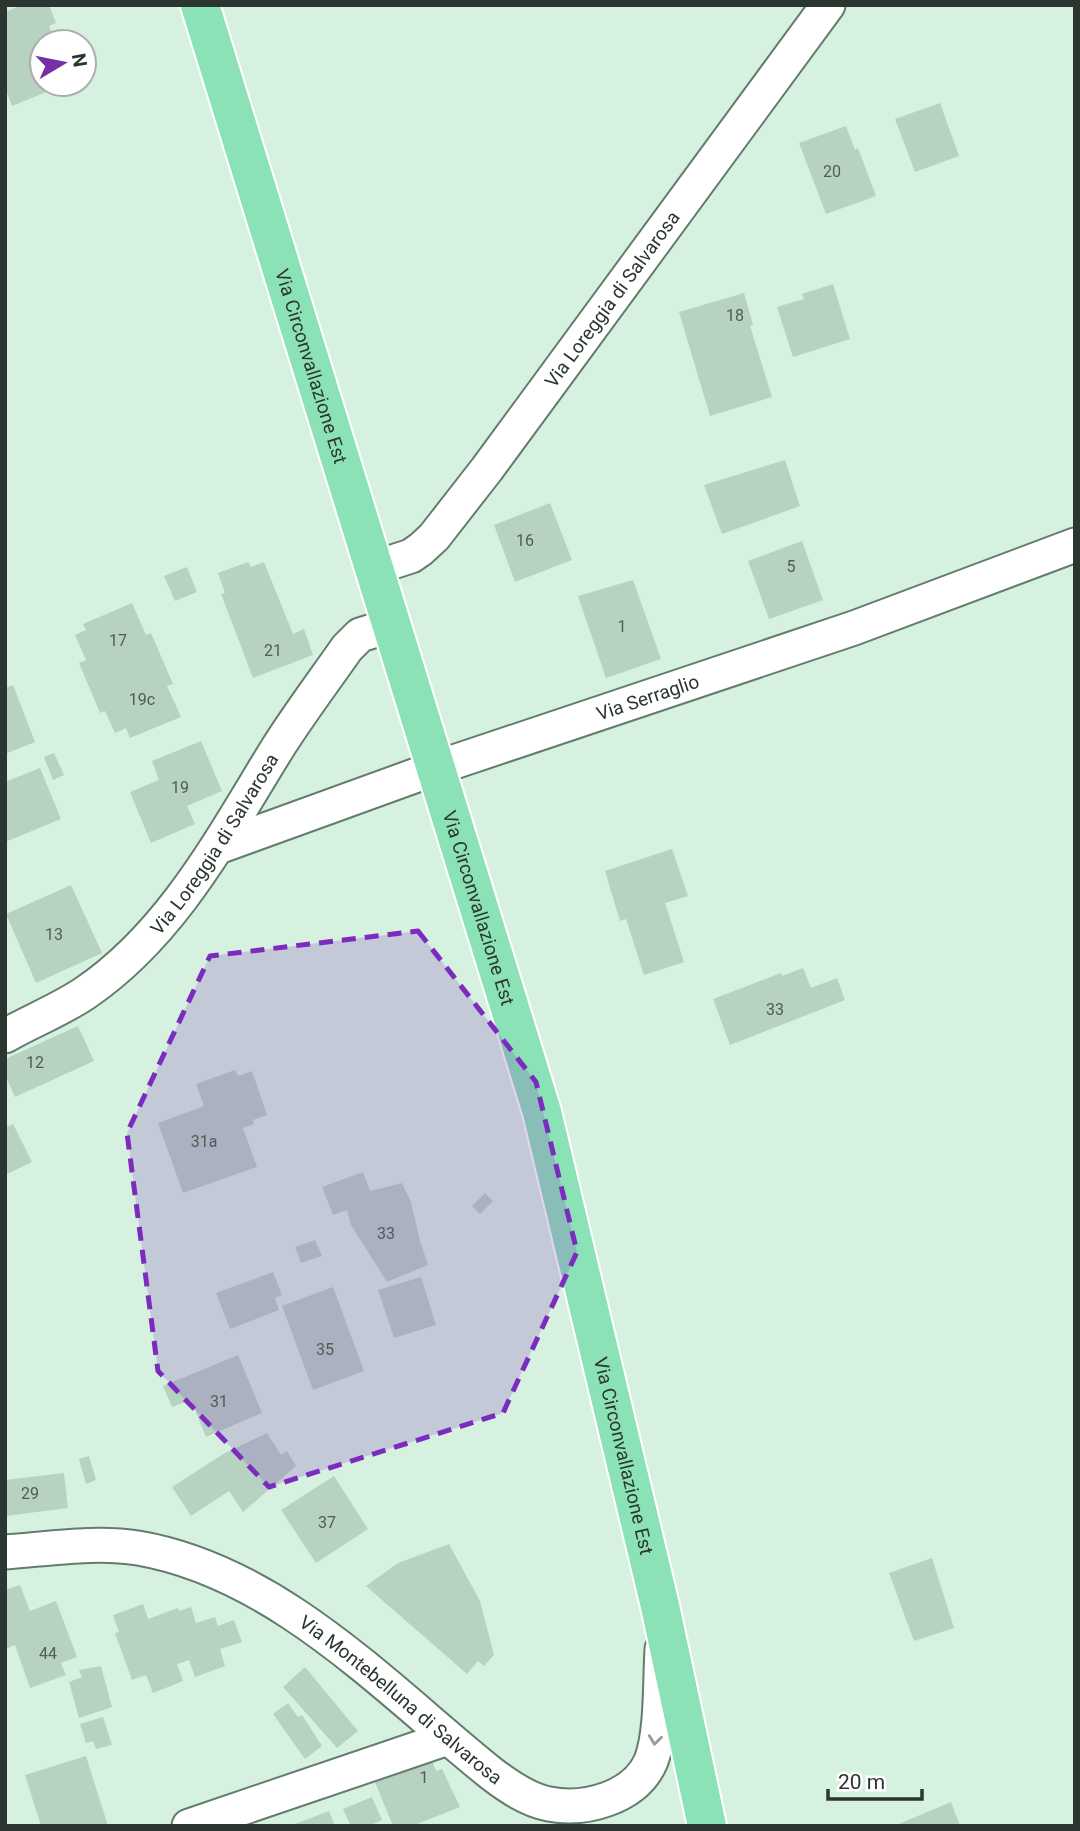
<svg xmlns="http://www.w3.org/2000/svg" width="1080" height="1831" font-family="Roboto,sans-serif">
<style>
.building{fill:#b7d2c1}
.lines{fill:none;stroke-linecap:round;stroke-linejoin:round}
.minor-casing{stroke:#637c6c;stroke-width:37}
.major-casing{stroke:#fff;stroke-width:42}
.minor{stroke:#fff;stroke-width:33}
.major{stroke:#8ce2b7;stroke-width:38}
.oneway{stroke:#969a98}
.marked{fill:#7b2cbf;fill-opacity:0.2;stroke:#7b2cbf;stroke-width:5;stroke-dasharray:14 9;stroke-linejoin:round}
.labels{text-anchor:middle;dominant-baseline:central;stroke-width:7;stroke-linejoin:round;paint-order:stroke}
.number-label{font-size:16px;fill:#4f5d54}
.street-label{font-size:19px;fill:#2c3630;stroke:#fff}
</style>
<rect width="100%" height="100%" fill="#d6f1df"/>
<!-- building -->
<g class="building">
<polygon points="22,5 49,5 56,23 49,26 55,42 42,42 42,84 66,84 12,106 5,88 5,12"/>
<polygon points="940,103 959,156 915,172 895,119"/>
<polygon points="846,126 855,150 858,148 876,196 826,214 799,143"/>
<polygon points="833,284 850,339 793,357 777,307 804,299 802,294"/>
<polygon points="744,293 753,325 750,326 772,397 710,416 679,312"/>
<polygon points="785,460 800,506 722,534 704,485"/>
<polygon points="550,503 572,560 515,582 494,525"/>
<polygon points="802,541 823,600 769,619 748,561"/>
<polygon points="248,562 251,567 264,562 293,634 304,629 313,655 253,678 221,594 225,593 218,573"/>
<polygon points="187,567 197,592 175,601 164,576"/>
<polygon points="633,580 661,659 606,678 578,596"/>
<polygon points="132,603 146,635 151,633 173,684 167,686 181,717 130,738 126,728 115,733 105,711 100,713 79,663 86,660 75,635 86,630 83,624"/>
<polygon points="13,685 35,742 5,754 5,688"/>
<polygon points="201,741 222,791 187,806 195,824 151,843 130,792 159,780 152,761"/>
<polygon points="54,753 64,775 53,780 44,757"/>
<polygon points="40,768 61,819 5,842 5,782"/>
<polygon points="672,849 688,896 665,903 684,962 644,975 626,919 620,921 605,871"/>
<polygon points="71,885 102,953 36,983 6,914"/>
<polygon points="803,968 811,988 837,978 845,1000 730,1045 713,999 781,973 782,976"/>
<polygon points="78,1026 94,1061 15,1097 5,1075 5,1059"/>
<polygon points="235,1070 238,1076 252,1071 267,1115 253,1120 254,1124 243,1128 257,1167 183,1193 158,1123 204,1106 196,1084"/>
<polygon points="13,1124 32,1162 5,1175 5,1128"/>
<polygon points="363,1172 370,1191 402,1183 411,1202 420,1241 428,1265 387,1282 351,1225 347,1210 333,1215 322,1187"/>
<polygon points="485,1193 493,1201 480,1214 472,1206"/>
<polygon points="315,1240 322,1256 301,1263 295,1247"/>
<polygon points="273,1272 282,1295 275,1298 279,1310 230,1329 216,1293"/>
<polygon points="421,1277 436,1325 394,1338 378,1290"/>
<polygon points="333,1287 364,1371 313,1390 282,1306"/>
<polygon points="238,1355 262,1413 206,1437 191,1400 172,1407 163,1386"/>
<polygon points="267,1433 281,1455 287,1451 296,1466 243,1512 229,1491 191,1516 172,1487 225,1453"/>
<polygon points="89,1456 96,1480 86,1484 79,1459"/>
<polygon points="64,1473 68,1508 5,1516 5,1480"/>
<polygon points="334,1476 368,1529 316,1563 281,1510"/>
<polygon points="449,1544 480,1601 494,1655 484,1666 478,1661 467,1674 366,1586 398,1563"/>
<polygon points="932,1558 954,1628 914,1641 889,1573"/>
<polygon points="20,1585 30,1611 56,1601 77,1657 61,1663 66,1675 30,1688 15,1645 5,1649 5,1590"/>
<polygon points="143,1604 148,1619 178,1608 179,1611 191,1607 196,1623 215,1617 218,1626 234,1620 242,1642 220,1649 225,1666 195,1677 189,1660 177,1664 183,1681 153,1693 146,1675 132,1680 115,1633 119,1632 113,1615"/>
<polygon points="101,1666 112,1707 79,1718 69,1682 82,1677 79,1670"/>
<polygon points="305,1667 358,1731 337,1748 283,1687"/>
<polygon points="288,1703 298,1717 302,1715 322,1746 305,1759 273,1714"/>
<polygon points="103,1717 112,1745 96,1749 93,1741 86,1743 80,1724"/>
<polygon points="429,1753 436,1771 442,1769 460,1807 412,1826 393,1826 372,1775"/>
<polygon points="86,1756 108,1826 41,1826 25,1775"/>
<polygon points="372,1797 382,1820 369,1826 351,1826 343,1809"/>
<polygon points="951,1802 960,1826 894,1826"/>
<polygon points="329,1811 335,1826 290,1826"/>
</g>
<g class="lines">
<!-- minor casing -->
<g class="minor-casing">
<g id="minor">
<path id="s1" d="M374,568l37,-12 10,-7 13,-12 53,-68 341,-464"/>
<path id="s2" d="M218,847l218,-79 418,-140 221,-83"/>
<path id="s3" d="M5,1036c26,-15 55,-26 80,-43 88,-60 138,-157 192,-244 22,-35 47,-68 70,-101l13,-13 32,-10"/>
<path id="s4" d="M5,1552c44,-3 90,-11 133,-4 140,24 248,141 354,226 17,13 36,26 57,30 36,7 86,-6 102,-43 11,-28 9,-81 11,-112"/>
<polyline points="189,1826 448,1738"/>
</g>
</g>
<!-- major casing -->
<g class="major-casing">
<g id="major">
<path id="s5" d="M200,5l342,1107 118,494 47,220"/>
</g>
</g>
<!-- minor -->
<use href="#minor" class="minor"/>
<!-- major -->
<use href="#major" class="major"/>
</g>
<!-- one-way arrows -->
<defs><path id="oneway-chevron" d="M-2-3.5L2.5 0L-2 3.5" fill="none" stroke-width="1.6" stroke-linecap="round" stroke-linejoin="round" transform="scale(1.75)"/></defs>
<use class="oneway" href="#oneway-chevron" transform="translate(655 1740) rotate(97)"/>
<!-- marked area -->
<path class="marked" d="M418,931l118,151 41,170 -74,161 -234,74 -111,-116 -31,-238 83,-177z"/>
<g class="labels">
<!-- number labels -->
<g class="number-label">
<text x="832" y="171">20</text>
<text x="735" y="315">18</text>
<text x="525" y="540">16</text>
<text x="791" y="566">5</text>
<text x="622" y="626">1</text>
<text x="118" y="640">17</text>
<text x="273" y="650">21</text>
<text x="142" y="699">19c</text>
<text x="180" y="787">19</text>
<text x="54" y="934">13</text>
<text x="775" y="1009">33</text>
<text x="35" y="1062">12</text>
<text x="204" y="1141">31a</text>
<text x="386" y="1233">33</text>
<text x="325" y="1349">35</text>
<text x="219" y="1401">31</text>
<text x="30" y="1493">29</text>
<text x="327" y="1522">37</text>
<text x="48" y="1653">44</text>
<text x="424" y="1777">1</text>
</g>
<!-- street labels -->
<g class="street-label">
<text stroke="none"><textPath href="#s1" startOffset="366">Via Loreggia di Salvarosa</textPath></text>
<text stroke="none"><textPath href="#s5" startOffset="378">Via Circonvallazione Est</textPath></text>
<text stroke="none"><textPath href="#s2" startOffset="455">Via Serraglio</textPath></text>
<text stroke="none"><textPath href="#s3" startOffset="290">Via Loreggia di Salvarosa</textPath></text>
<text stroke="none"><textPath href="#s5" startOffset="945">Via Circonvallazione Est</textPath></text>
<text stroke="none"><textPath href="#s5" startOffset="1512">Via Circonvallazione Est</textPath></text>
<text stroke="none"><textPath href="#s4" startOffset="441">Via Montebelluna di Salvarosa</textPath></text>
</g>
</g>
<!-- border -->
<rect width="1080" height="1831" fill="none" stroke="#2c3630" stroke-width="14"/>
<!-- north arrow -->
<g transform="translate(63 63) rotate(80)"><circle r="33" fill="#ffffff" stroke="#abafac" stroke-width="2"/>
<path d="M0-5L12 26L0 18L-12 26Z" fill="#7431a5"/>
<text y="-10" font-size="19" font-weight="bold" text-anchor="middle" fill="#2c3630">N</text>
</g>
<!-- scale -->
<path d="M828 1789v10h94v-10" fill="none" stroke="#2c3630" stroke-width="3.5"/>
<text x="838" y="1789" font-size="21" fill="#2c3630" stroke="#ffffff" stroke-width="5" paint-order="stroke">20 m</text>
</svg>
